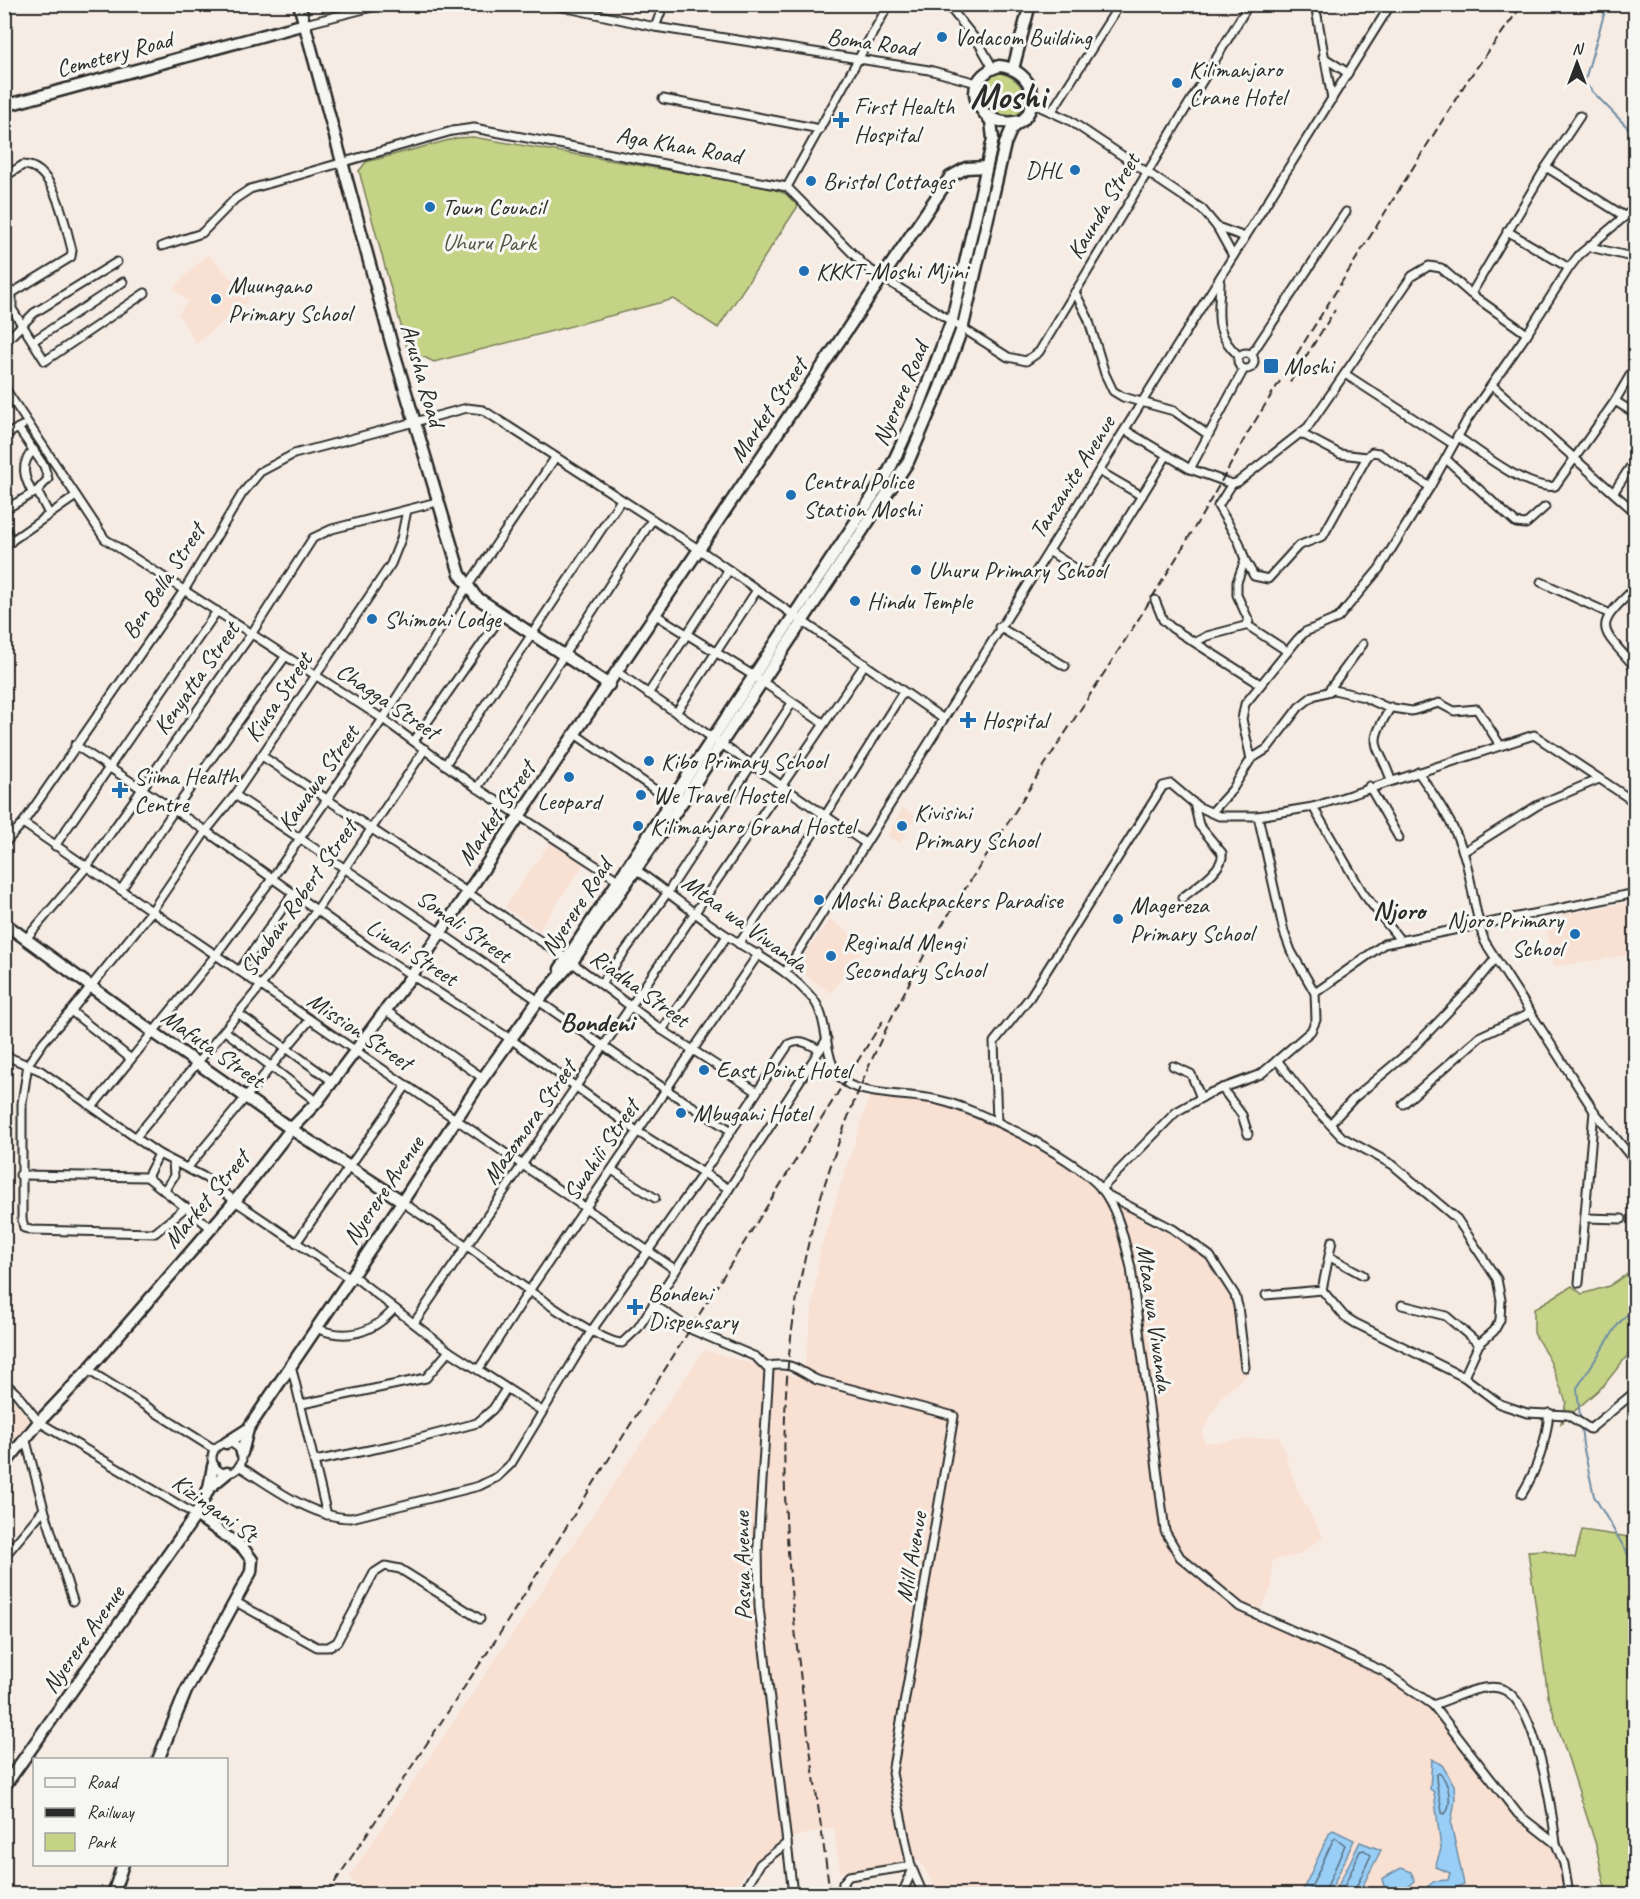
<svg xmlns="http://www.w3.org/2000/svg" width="1640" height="1899" font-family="Caveat,sans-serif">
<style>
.built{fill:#f8e0d3}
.green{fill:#c5d387;stroke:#787f59;stroke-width:1.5}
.water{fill:#99cef7;stroke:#6d8da5;stroke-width:1.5}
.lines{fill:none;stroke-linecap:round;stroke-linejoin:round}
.shore{stroke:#576c7d;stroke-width:1.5}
.stream{stroke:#6d8da5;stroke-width:2}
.street-casing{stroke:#2b2b2b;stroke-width:11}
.secondary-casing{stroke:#2b2b2b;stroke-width:15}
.street{stroke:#f6f6f2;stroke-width:7}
.secondary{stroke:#f6f6f2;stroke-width:10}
.rail{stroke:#2b2b2b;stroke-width:2;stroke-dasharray:9 4.5;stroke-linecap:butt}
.poi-dot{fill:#1f6fb2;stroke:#f6f6f2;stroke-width:2}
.labels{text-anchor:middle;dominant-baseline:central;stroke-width:6;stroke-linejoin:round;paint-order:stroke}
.poi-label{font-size:24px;fill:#2b2b2b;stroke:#f6f6f2;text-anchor:start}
.street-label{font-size:24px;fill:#2b2b2b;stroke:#f6f6f2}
.park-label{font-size:24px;fill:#525542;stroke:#f6f6f2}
.quarter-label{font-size:27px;font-weight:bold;fill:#2b2b2b;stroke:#f6f6f2}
.town-label{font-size:36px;font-weight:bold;fill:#2b2b2b;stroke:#f6f6f2}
</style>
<rect width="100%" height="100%" fill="#f7ece4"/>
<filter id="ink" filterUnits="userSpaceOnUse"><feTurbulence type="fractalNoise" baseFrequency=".0167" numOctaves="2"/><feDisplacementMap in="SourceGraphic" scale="12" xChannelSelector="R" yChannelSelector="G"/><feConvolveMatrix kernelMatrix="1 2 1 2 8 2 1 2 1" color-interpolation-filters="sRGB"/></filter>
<g filter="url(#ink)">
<!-- built -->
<g class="built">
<polygon points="208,254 248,296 248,301 196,344 178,313 188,302 173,288"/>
<polygon points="903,808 916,816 900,843 887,836"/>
<polygon points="551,841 584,864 539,930 505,907"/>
<polygon points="1635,902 1635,954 1553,967 1546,925 1563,922 1562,914"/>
<polygon points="830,919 866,944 831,993 795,968"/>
<polygon points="870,1095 892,1095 959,1110 1006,1131 1074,1169 1099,1192 1157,1228 1217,1256 1239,1296 1248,1374 1221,1397 1202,1433 1205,1443 1279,1436 1298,1491 1323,1537 1298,1555 1272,1561 1272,1587 1255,1620 1375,1666 1434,1705 1520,1810 1541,1827 1555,1831 1563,1874 1563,1894 939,1894 919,1859 894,1866 840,1872 834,1827 779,1841 745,1872 734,1894 365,1894 349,1877 704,1350 803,1378 820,1250"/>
<polygon points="5,1390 30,1420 5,1450"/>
</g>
<!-- green -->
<g class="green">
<path d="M997,72c56,12 14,82 -16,26l1,-15z"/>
<polygon points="473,137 768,187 786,194 798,206 718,328 674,299 434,362 424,357 410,359 359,171 366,162 457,138"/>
<polygon points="1635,1269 1635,1346 1604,1385 1561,1423 1566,1402 1550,1361 1534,1333 1534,1309 1572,1286 1582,1294 1609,1286"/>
<polygon points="1582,1530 1635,1538 1635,1894 1606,1894 1596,1845 1548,1696 1528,1551 1545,1550 1575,1558"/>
</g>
<!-- water -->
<g class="water">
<polygon points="1432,1759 1442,1765 1454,1785 1455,1800 1451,1824 1464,1884 1459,1886 1454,1894 1422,1894 1420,1892 1435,1881 1448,1880 1450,1873 1435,1867 1441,1849 1434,1792 1430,1789"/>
<polygon points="1333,1830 1354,1840 1329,1894 1301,1894 1330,1832"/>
<polygon points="1360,1842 1381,1850 1360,1891 1356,1894 1334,1894"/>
<polygon points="1401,1868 1412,1872 1414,1881 1401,1892 1385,1890 1382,1879"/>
</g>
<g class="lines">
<!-- shore -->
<g class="shore">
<path d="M1439,1773c10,8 14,31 6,41l-3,-1c-1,-14 -6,-25 -6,-38z"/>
<polyline points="1308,1894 1333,1840 1336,1838 1345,1845 1324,1894"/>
<polyline points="1341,1894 1360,1851 1364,1850 1371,1855 1353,1894"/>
</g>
<!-- stream -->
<g class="stream">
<polyline points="1602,4 1605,11 1584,83 1636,136"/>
<polyline points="1636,1306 1619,1323 1577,1388 1583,1445 1594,1496 1636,1568"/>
</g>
<!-- street casing -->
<g class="street-casing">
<g id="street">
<polyline points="549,4 655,27 929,70 977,83"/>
<polyline points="947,4 980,45 993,68"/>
<polyline points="1315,4 1332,99"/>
<polyline points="305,24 384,4"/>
<polyline points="655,27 664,4"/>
<polyline points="1323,57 1348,73"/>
<polyline points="663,99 820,129"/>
<polyline points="1034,104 1069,120 1202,209 1217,227 1233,256"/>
<polyline points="1052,111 1120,4"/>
<polyline points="1546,167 1624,216"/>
<path d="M4,177l19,-12c32,0 42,60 49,85l-1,7 -59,36v16l33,52 100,-68"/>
<polyline points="787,187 889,4"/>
<polyline points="1217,227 1245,237"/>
<polyline points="1507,231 1569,268"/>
<polyline points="162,246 202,233 235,199 250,189 452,131 474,128 787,187 866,267 1008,357 1026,361 1039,352 1249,4"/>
<polyline points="1590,247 1636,258"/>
<path d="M1220,283c-1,32 -7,50 19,73"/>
<polyline points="1075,292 1088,318 1105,374 1113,391 1123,397 1174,411 1207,434"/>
<polyline points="1471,294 1546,167 1580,116"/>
<polyline points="33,341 123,282"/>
<polyline points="4,343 34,313 117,262"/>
<circle cx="1246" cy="361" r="8"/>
<polyline points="1251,355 1346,212"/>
<polyline points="1345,374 1453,444"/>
<polyline points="1492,385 1636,513"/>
<polyline points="4,387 105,539 383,719 477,788 621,882"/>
<polyline points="1615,401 1636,414"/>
<polyline points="1125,430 1190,469 1232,484 1238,482 1308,427 1412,276 1429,266 1441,268 1471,294 1527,334"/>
<polyline points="1302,434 1340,454 1367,457 1372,452 1379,453 1430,487"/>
<polyline points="4,436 22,426"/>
<path d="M1457,436c21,15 72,55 98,50l60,-85 21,-36"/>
<polyline points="1446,459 1516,523 1526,524 1545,507"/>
<polyline points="1190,469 1244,369"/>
<polyline points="1099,471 1142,496"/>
<polyline points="37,491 49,514"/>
<polyline points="1614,492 1636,458"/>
<path d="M33,494c-9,-16 -14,-31 1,-44"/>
<polyline points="4,510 37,491 48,479 44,466 18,428"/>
<polyline points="4,523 11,542"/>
<polyline points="4,546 76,496"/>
<polyline points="1049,551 1081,572 1094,573 1167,455"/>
<polyline points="1245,560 1254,576 1268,579 1298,546 1323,536 1367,457"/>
<polyline points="1541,582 1608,613"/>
<path d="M1636,587c-44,42 -37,39 0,81"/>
<polyline points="1155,600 1163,620 1172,628 1260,684"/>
<polyline points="656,615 754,676 823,723"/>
<polyline points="1247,625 1287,651"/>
<polyline points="999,627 1065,666"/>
<polyline points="1196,642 1207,636 1245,626 1249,621 1237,595 1237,582 1245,560 1239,542 1218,506 1232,484"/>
<polyline points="617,672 865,843"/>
<polyline points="1329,690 1363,644"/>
<polyline points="648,694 729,570"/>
<polyline points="676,713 757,590"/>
<polyline points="575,734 674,803"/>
<polyline points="414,741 502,615"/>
<polyline points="75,745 206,831 374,951 512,1040 638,1132 729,1189"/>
<polyline points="262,756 566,958 662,1030 756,1091"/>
<polyline points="1251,759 1242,719 1245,704 1297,640 1305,632 1338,618 1379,569 1430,487 1467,420 1527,334 1569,268 1579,255 1636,207"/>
<polyline points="445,765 621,500"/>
<path d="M1418,772c18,26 37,53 46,83 9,28 10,59 21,87l109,169 42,52"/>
<path d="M1391,780c-13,-39 -26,-32 0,-73"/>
<polyline points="1369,786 1399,838"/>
<polyline points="477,788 652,520"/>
<polyline points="235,795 441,933 665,1089 730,1130"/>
<polyline points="1313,807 1363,893 1400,940"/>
<polyline points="1211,813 1232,790 1251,759 1267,749 1299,707 1313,696 1334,690 1364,697 1386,707 1412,711 1439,703 1454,711 1477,709 1500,745"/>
<polyline points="1258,816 1284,932 1291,951 1315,993"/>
<polyline points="23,823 676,1270"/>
<polyline points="4,844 23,823 185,589 242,494 260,472 294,454 467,408 483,410 700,550 942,718"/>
<polyline points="55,846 217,611"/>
<polyline points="1463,852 1538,805 1599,779"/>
<path d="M634,868c32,23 63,48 95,69 33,22 56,30 84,62 18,22 8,64 32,83 18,14 69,12 93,18 39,8 148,62 168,95 14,22 19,48 25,73l34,263 15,26 60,50 143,64 50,34 85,109 38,30 8,20 5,30"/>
<polyline points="121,890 173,812 285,657"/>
<path d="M1182,898c12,-10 43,-29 40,-45l-23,-28 -5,-22"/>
<polyline points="25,940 86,868 142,789 252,633 313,538 332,529 437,502"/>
<polyline points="739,944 825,816 903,692"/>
<polyline points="239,971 292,895"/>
<polyline points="786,971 1391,4"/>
<polyline points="602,983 668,892 792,703"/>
<polyline points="385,1010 483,1078"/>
<polyline points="71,1011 131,1059"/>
<polyline points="239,1014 332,1081"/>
<polyline points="662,1030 727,936"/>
<polyline points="225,1031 317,1102"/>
<polyline points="4,1055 41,1071 159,1154 206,1178 235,1201 349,1278"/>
<polyline points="1277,1060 1311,1104 1342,1137 1393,1165 1457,1219 1497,1279 1501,1300 1500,1320 1494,1331 1479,1344 1464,1377"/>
<polyline points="1173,1066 1191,1074 1201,1098"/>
<polyline points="1222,1088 1242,1115 1248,1134"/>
<polyline points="1403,1104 1481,1036 1531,1013"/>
<polyline points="93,1106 215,956 271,880 383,719 467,587 555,458"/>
<polyline points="997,1121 994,1042 1030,997 1163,786 1171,784 1197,806 1219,816 1258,816 1313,807 1534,735 1636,803"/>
<polyline points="1330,1124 1354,1098 1410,1051 1473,986 1495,959"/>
<polyline points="136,1137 260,987 316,911 425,749"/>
<polyline points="188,1167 309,1021"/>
<polyline points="612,1170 655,1198"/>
<polyline points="20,1175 147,1177 159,1154"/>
<polyline points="147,1177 211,1228"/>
<polyline points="1101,1189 1176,1112 1210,1093 1261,1074 1311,1031 1316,1020 1315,993 1384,944 1636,893"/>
<polyline points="164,1191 174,1176 173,1162"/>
<polyline points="1106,1194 1173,1229 1210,1256 1235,1295 1238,1306 1245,1367"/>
<path d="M402,1202c22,15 44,29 65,44 27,19 129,97 155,97l16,-15 189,-289"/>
<polyline points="186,1207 155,1233 31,1230 24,1228 22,1219 22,1103 28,1064 44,1041 71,1011 151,912 206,831 235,795 391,564 401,539 407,510"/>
<polyline points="1585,1218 1622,1219"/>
<polyline points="296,1243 406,1086"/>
<polyline points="1330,1257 1363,1275"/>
<polyline points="352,1275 449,1351 542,1411"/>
<polyline points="1579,1283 1594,1111"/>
<polyline points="1322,1290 1332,1241"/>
<polyline points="1266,1295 1322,1290 1344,1316 1355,1323 1464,1377 1500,1404 1527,1413 1568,1415 1590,1429 1636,1391"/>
<polyline points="653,1304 690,1329 756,1357 769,1370 758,1545 759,1607 793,1894"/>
<polyline points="1402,1305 1446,1316 1479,1344"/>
<polyline points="414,1323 865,664"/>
<path d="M316,1328c30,13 57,5 78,-19"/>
<polyline points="291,1365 327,1515"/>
<path d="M768,1366c26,-4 27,3 49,14l137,36 -62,357 19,93 12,28"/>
<polyline points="88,1370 214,1449"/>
<polyline points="478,1370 529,1291 759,953"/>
<polyline points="4,1382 16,1393 39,1422 196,1515"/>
<polyline points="302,1404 426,1378 449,1351"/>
<circle cx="227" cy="1458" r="15"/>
<polyline points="315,1461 394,1445 477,1423 493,1409 506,1389"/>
<path d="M239,1466c32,20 73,52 112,52l128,-32 18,-9 14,-13 81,-134 112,-158 85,-128c13,-6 19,0 31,6"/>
<path d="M1522,1494c16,-26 24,-51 27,-81"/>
<polyline points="44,1509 73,1601"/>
<polyline points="4,1557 44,1509 26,1441"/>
<polyline points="236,1602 317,1647 328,1647 337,1642 374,1573 385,1566 400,1569 480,1619"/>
<path d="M1433,1705c19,-6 46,-21 66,-17 37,7 53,124 57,155"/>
<polyline points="742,1894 760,1864 787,1843"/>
<polyline points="842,1894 843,1883 849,1876 911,1866"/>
<polyline points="902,1894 912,1871"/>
</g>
</g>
<!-- secondary casing -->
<g class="secondary-casing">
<g id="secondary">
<polyline points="299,4 391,342 460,574 476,597 609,685"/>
<path d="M999,66c28,2 45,32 24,54 -41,14 -71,-38 -24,-54z"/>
<polyline points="1013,69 1030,4"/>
<polyline points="4,106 305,24"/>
<polyline points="4,923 153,1032 291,1129 402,1201"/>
<polyline points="560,969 888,473 918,409 952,320 993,139 991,121 984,113"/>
<polyline points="226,1443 248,1429"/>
<polyline points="242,1453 248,1429 402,1202 483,1078 538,1001 572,962 679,807 908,462 939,390 963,326 1005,144 1012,128 1023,120"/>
<polyline points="4,1465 39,1422 88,1370 235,1201 291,1129 317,1102 412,975 950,177 966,168 986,167"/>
<polyline points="209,1488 227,1473"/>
<polyline points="158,1760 186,1691 251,1572 252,1560 243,1548 196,1515"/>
<polyline points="4,1787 196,1515 209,1488 213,1466"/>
<polyline points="113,1894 123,1864"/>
</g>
</g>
<!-- street -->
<use href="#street" class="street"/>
<!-- secondary -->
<use href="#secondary" class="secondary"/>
<!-- rail -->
<g class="rail">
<polyline points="1290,382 1335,310"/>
<polyline points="327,1894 497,1638 884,1019"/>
<path d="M830,1894c-22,-173 -57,-354 -42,-529 13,-144 67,-286 137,-411 27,-48 60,-94 89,-141 79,-125 164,-248 233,-379l220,-353 56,-77"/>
</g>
</g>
</g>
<!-- markers -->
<g class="poi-dot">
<circle cx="942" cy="37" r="6"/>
<circle cx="1177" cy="83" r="6"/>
<path d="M838 111h6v6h6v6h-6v6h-6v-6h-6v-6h6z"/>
<circle cx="1075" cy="170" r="6"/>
<circle cx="811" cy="181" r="6"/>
<circle cx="430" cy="207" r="6"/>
<circle cx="804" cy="271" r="6"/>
<circle cx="216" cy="299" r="6"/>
<rect x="1263" y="358" width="16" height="16" rx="3"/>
<circle cx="791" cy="495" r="6"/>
<circle cx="916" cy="570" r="6"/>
<circle cx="855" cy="601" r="6"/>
<circle cx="372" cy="619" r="6"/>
<path d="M965 711h6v6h6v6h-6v6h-6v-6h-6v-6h6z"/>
<circle cx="649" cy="761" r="6"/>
<circle cx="569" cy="777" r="6"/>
<path d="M117 781h6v6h6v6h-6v6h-6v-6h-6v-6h6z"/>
<circle cx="641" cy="795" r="6"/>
<circle cx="638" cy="826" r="6"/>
<circle cx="902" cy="826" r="6"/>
<circle cx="819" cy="900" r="6"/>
<circle cx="1118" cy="919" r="6"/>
<circle cx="1575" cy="934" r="6"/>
<circle cx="831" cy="956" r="6"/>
<circle cx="704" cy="1070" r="6"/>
<circle cx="681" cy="1113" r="6"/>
<path d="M632 1298h6v6h6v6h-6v6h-6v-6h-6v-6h6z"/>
</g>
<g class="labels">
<!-- poi labels -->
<g class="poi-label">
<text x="954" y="37">Vodacom Building</text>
<text x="1189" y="69">Kilimanjaro<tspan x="1189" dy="28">Crane Hotel</tspan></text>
<text x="854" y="106">First Health<tspan x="854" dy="28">Hospital</tspan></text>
<text x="1063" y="170" text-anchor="end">DHL</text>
<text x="823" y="181">Bristol Cottages</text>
<text x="442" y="207">Town Council</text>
<text x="816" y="271">KKKT-Moshi Mjini</text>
<text x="228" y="285">Muungano<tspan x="228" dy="28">Primary School</tspan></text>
<text x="1284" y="366">Moshi</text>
<text x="803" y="481">Central Police<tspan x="803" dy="28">Station Moshi</tspan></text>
<text x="928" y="570">Uhuru Primary School</text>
<text x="867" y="601">Hindu Temple</text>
<text x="384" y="619">Shimoni Lodge</text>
<text x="982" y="720">Hospital</text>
<text x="661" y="761">Kibo Primary School</text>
<text x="134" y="776">Siima Health<tspan x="134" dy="28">Centre</tspan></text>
<text x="653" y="795">We Travel Hostel</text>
<text x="569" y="801" text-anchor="middle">Leopard</text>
<text x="914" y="812">Kivisini<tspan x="914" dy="28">Primary School</tspan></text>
<text x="650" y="826">Kilimanjaro Grand Hostel</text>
<text x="831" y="900">Moshi Backpackers Paradise</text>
<text x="1130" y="905">Magereza<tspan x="1130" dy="28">Primary School</tspan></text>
<text x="1563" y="920" text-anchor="end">Njoro Primary<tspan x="1563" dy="28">School</tspan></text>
<text x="843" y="942">Reginald Mengi<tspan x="843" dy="28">Secondary School</tspan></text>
<text x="716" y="1070">East Point Hotel</text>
<text x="693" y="1113">Mbugani Hotel</text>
<text x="648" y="1293">Bondeni<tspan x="648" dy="28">Dispensary</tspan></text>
</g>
<!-- street labels -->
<g class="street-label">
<text transform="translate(872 42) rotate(8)">Boma Road</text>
<text transform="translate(114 54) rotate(-15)">Cemetery Road</text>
<text transform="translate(679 145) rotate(10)">Aga Khan Road</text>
<text transform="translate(1103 206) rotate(-59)">Kaunda Street</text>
<text transform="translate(423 375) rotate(74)">Arusha Road</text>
<text transform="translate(900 394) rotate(-67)">Nyerere Road</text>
<text transform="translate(768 410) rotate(-56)">Market Street</text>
<text transform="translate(1072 477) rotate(-58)">Tanzanite Avenue</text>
<text transform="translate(163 581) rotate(-57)">Ben Bella Street</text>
<text transform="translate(196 678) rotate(-55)">Kenyatta Street</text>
<text transform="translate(278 697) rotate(-56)">Kiusa Street</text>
<text transform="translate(388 701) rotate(34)">Chagga Street</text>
<text transform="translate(318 778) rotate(-55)">Kawawa Street</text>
<text transform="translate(496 813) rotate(-56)">Market Street</text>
<text transform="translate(298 898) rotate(-55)">Shaban Robert Street</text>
<text transform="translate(576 907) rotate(-57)">Nyerere Road</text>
<text transform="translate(745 923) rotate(36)">Mtaa wa Viwanda</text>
<text transform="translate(464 926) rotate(35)">Somali Street</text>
<text transform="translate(412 952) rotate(33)">Liwali Street</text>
<text transform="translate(640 988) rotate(36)">Riadha Street</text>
<text transform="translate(360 1031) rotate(34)">Mission Street</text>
<text transform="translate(213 1048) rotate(35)">Mafuta Street</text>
<text transform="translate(529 1122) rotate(-55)">Mazomora Street</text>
<text transform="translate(601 1150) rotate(-56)">Swahili Street</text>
<text transform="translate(383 1190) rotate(-56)">Nyerere Avenue</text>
<text transform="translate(206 1199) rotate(-50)">Market Street</text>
<text transform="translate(1155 1318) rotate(82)">Mtaa wa Viwanda</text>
<text transform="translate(215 1508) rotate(36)">Kizingani St</text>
<text transform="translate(911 1557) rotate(-80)">Mill Avenue</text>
<text transform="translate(742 1566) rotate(-91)">Pasua Avenue</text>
<text transform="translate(83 1639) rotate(-55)">Nyerere Avenue</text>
</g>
<!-- park labels -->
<g class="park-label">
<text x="489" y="242">Uhuru Park</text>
</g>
<!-- quarter labels -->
<g class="quarter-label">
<text x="1399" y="910">Njoro</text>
<text x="597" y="1022">Bondeni</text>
</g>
<!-- town labels -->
<g class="town-label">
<text x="1008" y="96">Moshi</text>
</g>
</g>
<!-- margin -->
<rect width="1640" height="1899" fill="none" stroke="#f6f6f2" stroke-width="24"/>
<rect x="12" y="12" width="1616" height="1875" fill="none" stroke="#2b2b2b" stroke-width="2" filter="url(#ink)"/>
<!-- legend -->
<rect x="33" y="1758" width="195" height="108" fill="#f6f6f2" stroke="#a5a5a2" stroke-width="1.5"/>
<rect x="45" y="1778" width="30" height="9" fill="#f6f6f2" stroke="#a5a5a2" stroke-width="1.5"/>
<text x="87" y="1788" font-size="18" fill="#2b2b2b">Road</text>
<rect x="45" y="1808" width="30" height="9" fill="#2b2b2b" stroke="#a5a5a2" stroke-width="1.5"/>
<text x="87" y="1818" font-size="18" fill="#2b2b2b">Railway</text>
<rect x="45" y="1833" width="30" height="18" fill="#c5d387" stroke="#a5a5a2" stroke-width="1.5"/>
<text x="87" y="1848" font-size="18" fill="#2b2b2b">Park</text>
<!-- north arrow -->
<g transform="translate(1577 63)" stroke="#f6f6f2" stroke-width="4.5" paint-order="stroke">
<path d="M0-4.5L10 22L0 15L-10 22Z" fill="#2b2b2b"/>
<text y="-9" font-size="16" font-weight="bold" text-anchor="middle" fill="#2b2b2b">N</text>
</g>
</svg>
